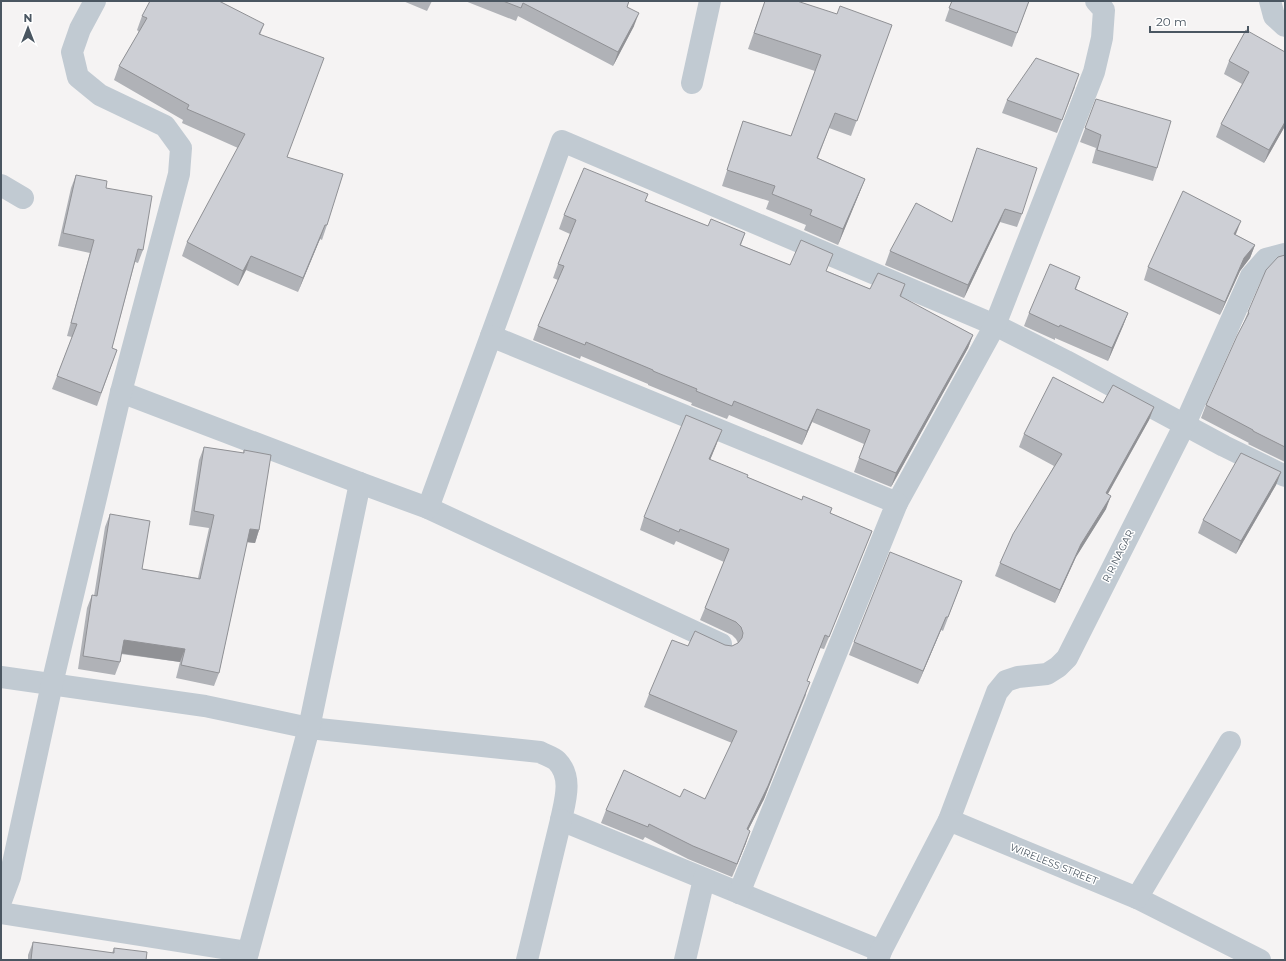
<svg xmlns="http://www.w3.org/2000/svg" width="1286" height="961" font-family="Montserrat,sans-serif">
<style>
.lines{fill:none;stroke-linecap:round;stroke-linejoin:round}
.street{stroke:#c1cad2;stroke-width:22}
.wall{fill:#b0b2b7}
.shaded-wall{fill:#909195}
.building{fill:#cdcfd5;stroke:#909195}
.labels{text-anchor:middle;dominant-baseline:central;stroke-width:3;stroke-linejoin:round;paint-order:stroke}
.street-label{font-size:10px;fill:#4a5661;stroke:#fff}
</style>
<rect width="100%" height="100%" fill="#f5f3f3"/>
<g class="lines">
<!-- street -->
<g class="street">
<polyline points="1270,1 1274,16 1285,26"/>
<polyline points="692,83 710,1"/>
<polyline points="1,185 23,198"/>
<polyline points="491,336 562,141 995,325 1066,361 1224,446 1285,476"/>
<polyline points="121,392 360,483"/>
<polyline points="897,503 995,325 1094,72 1102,38 1104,10 1096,1"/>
<polyline points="428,508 721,644"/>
<path d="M1,677l204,29 104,22 231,24c5,3 13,5 17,9 16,16 8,40 4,59l320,131"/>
<polyline points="949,820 997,692 1006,681 1018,677 1047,674 1058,667 1067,658 1185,424 1251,276 1266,259 1285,254"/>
<polyline points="1137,898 1260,960"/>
<polyline points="1,901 10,877 52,684 121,392 179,174 181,148 165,126 100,95 78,77 72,52 80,29 95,1"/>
<polyline points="1,913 248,952"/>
<polyline points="246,960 309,728 360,483 428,508 491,336 897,503 739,893"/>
<polyline points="527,960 561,820"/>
<polyline points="685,960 704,879"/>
<polyline points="878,960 881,951 949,820 1137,898 1230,742"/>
</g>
</g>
<!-- wall -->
<g class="wall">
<polygon points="403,1 432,1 427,11"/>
<polygon points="465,1 629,1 627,7 634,26 613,66 518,16 516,21"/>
<polygon points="765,1 837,14 892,25 851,136 829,128 818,158 865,179 859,194 838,245 804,230 806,225 766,209 769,201 722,186 743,121 791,136 815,71 748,49"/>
<polygon points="952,1 1029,1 1012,47 945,21"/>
<polygon points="142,16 264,24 260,35 287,157 327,225 322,240 320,239 298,292 246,270 238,286 182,256 187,242 238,148 182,123 183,120 114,80 119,66 139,32 137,30"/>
<polygon points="1285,52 1285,126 1264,163 1216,137 1221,124 1242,84 1224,74 1229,61"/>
<polygon points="1075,87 1057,133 1002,113 1007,100"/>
<polygon points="1096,99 1157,168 1153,181 1092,163 1096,148 1080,142"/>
<polygon points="977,148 1022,214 1017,227 1000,222 964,298 885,265 890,251 952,222"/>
<polygon points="76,175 106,188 143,250 138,263 135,262 112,348 117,350 97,406 52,389 72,337 67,336 90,253 58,246 71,188"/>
<polygon points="646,201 708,226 745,233 741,245 790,265 827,271 870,289 905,284 901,297 973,335 968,348 891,487 854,472 864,444 812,422 802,445 729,415 727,419 691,405 692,403 648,385 648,384 581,356 580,359 533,340 538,326 558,280 553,278 558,264 570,234 559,229 564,215"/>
<polygon points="1236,235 1255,245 1250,258 1240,271 1220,315 1144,280 1148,267"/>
<polygon points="1285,255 1285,462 1248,444 1249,443 1201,418 1206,405 1243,324 1248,312"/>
<polygon points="1080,277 1076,289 1128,313 1123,326 1108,361 1055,338 1055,340 1024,326 1029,313"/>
<polygon points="1103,403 1154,407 1149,420 1108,494 1106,509 1076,557 1055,603 995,576 1000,563 1054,466 1019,447 1024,434"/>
<polygon points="717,443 710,460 747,477 872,531 824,649 820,648 807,681 806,695 764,799 748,830 746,843 732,877 688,859 645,837 643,840 601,823 606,810 680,797 705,799 732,743 644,707 649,694 688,646 725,645 732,646 738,643 736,639 732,635 700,620 705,608 724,562 676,541 674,545 640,530 644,517"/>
<polygon points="204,447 243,453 244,450 259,530 255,543 247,542 219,673 214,686 176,678 180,662 121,654 120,662 115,675 78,669 87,608 92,595 94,596 105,527 110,514 142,569 198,578 209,528 189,525 199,460"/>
<polygon points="1281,472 1276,485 1236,554 1198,533 1203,520"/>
<polygon points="962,581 943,631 941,630 918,684 849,655 854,642"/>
<polygon points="33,942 112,953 114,948 146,960 28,960 28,955"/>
</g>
<!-- shaded-wall -->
<g class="shaded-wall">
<polygon points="639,13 634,26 613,66 618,52"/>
<polygon points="1285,122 1285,126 1264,163 1269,150"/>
<polygon points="865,179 859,194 838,245 843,229"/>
<polygon points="1005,209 1000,222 964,298 968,285"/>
<polygon points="1241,221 1236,234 1229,247 1234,234"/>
<polygon points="325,225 320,239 298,292 303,278"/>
<polygon points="1255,245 1250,258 1240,271 1220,315 1225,302 1244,258"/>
<polygon points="251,256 246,270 238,286 243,271"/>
<polygon points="1128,313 1123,326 1108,361 1112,348"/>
<polygon points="973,335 968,348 891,487 896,473"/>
<polygon points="1154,407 1149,420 1101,506 1106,493"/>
<polygon points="817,409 812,422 802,445 807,431"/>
<polygon points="722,430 717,443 705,472 709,459"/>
<polygon points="1281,472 1276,485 1236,554 1241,541"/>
<polygon points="1111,496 1106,509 1076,557 1055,603 1060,590 1081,544"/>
<polygon points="250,529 259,530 255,543 246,542"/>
<polygon points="872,531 867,543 824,649 829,637"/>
<polygon points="946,617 941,630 918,684 923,671"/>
<polygon points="124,640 185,649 180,662 119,653"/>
<polygon points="810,682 764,799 742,842 747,829"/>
<polygon points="750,831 746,843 732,877 737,864"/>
</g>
<!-- building -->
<g class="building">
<polygon points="150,1 219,1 264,24 259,34 324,58 287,157 343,174 327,225 325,225 303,278 251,256 243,271 187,242 245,134 187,109 189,105 119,66 147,18 142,16"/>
<polygon points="503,1 629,1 627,7 639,13 618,52 523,3 521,8"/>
<polygon points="765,1 797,1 837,14 840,6 892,25 857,121 835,113 817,158 865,179 843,229 810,215 812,210 772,194 775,186 727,170 743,121 791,136 821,55 754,33"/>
<polygon points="952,1 1029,1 1017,33 949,8"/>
<polygon points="1246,30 1285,52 1285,122 1269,150 1221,124 1249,72 1229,61"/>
<polygon points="1036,58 1079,74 1062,120 1007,100"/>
<polygon points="1096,99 1171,121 1157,168 1097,150 1101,135 1085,128"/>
<polygon points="977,148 1037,168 1022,214 1005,209 968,285 890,251 916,203 952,222"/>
<polygon points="584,168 648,194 645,201 708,226 711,219 745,233 740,245 790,265 801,240 833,254 826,271 870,289 878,273 905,284 900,296 973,335 896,473 859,458 870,430 817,409 807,431 734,401 732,406 696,391 697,389 653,371 653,370 586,342 585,345 538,326 564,266 558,264 576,220 564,215"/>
<polygon points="76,175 107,181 106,188 152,196 143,250 138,249 112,348 117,350 101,393 57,376 77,324 71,323 94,240 63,233"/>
<polygon points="1183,191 1241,221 1234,234 1255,245 1244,258 1225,302 1148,267"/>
<polygon points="1285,255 1285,447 1253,431 1253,430 1206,405 1237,336 1249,313 1248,312 1266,270 1278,257"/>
<polygon points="1050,264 1080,277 1075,289 1128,313 1112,348 1060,325 1059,327 1029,313"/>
<polygon points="1053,377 1103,403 1113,385 1154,407 1106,493 1111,496 1081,544 1060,590 1000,563 1013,534 1062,454 1024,434"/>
<polygon points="686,415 722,430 709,459 748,475 747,477 802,500 803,496 832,508 830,513 872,531 829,637 825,635 807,681 810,682 768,786 747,829 750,831 737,864 693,846 649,824 648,827 606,810 624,770 680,797 684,789 705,799 737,731 649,694 672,640 688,646 695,631 725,645 732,646 738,643 742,638 743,633 741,627 736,622 705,608 729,549 680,529 679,532 644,517"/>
<polygon points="204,447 244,453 244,450 271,455 259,530 250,529 219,673 181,665 185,649 124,640 120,662 83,656 92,595 97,596 110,514 150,521 142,569 200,579 214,515 194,511"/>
<polygon points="1241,453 1281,472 1241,541 1203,520"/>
<polygon points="890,552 962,581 948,617 946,617 923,671 854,642"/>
<polygon points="33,942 114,953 114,948 147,952 146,960 31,960"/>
</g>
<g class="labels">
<!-- street labels -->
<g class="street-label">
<text transform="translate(1118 556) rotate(-63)">R R NAGAR</text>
<text transform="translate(1054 864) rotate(22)">WIRELESS STREET</text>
</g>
</g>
<!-- border -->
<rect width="1286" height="961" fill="none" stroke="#4a5661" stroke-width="4"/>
<!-- north arrow -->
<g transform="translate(28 28)" stroke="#ffffff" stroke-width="3" paint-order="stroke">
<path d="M0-3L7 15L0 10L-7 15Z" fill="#4a5661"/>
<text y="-6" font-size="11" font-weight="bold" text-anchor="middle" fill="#4a5661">N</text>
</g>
<!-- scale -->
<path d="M1150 26v6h98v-6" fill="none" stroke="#4a5661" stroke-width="2"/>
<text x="1156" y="26" font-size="12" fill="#4a5661" stroke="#ffffff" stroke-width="3" paint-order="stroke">20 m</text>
</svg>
